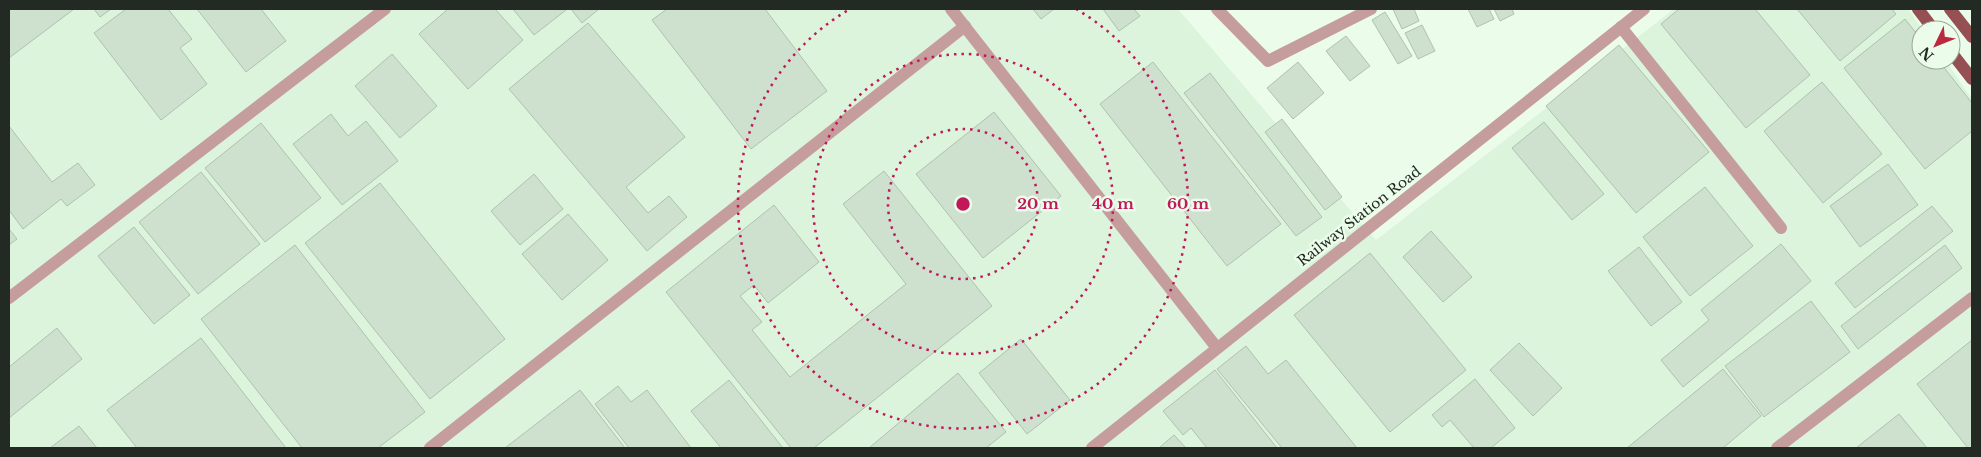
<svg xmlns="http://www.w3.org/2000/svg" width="1981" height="457" font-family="'Libre Baskerville',serif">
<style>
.built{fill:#dcf4db}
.building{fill:#cee0ce;stroke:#afc1af}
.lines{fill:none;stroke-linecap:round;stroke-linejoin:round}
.minor{stroke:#c59d9c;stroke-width:12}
.major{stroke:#945053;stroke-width:12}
.ring{fill:none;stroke:#c2185b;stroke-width:2.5;stroke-dasharray:2.5 5}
.labels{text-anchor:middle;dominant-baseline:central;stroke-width:5;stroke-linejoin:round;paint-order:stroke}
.street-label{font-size:14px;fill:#232a23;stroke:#ebfdea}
.centre{fill:#c2185b;stroke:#ebfdea;stroke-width:2.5}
.ring-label{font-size:15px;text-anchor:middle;font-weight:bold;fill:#c2185b;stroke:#ebfdea;stroke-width:5;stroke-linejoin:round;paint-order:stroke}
</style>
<rect width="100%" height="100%" fill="#ebfdea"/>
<!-- built -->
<polygon class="built" points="9,9 1178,9 1376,240 1674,9 1908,9 1923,30 1921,30 1921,60 1945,60 1972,99 1972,448 9,448"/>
<!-- building -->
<g class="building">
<polygon points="9,9 74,9 9,58"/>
<polygon points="94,9 111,9 100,17"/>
<polygon points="126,9 168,9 192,39 180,48 207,84 161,120 94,33"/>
<polygon points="197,9 261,9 286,41 246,72"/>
<polygon points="448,9 495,9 523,40 468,89 419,34"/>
<polygon points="513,9 565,9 566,10 534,35"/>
<polygon points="571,9 599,9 582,23"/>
<polygon points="667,9 765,9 827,91 751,149 652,20"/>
<polygon points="1033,9 1054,9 1041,19"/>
<polygon points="1103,9 1134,9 1140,16 1119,31"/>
<polygon points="1393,9 1414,9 1419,21 1402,29"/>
<polygon points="1468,9 1489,9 1494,19 1477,27"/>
<polygon points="1494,9 1512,9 1514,14 1500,21"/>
<polygon points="1679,9 1755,9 1810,75 1746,128 1661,24"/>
<polygon points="1797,9 1892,9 1896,14 1840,61"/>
<polygon points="1385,12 1412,56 1398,64 1372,20"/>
<polygon points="1905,19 1921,39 1921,60 1938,60 1972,103 1972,131 1925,169 1844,68"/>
<polygon points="588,23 685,137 626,187 648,213 669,196 687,217 647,251 509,89"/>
<polygon points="1422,25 1435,51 1418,59 1405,33"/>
<polygon points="1346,36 1370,66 1350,81 1326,51"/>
<polygon points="1619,45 1709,152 1636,213 1546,106"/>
<polygon points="392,54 437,106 400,138 355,86"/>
<polygon points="1153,62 1281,224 1227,266 1100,104"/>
<polygon points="1298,62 1324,93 1293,119 1267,88"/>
<polygon points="1210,73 1322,217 1296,236 1184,93"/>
<polygon points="1822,82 1882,154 1823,203 1764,131"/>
<polygon points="994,112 1061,196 983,258 916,174"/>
<polygon points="331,114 348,136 366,121 398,161 342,205 293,144"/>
<polygon points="1282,119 1342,197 1325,210 1265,132"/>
<polygon points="1544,122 1604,194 1572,220 1512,148"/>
<polygon points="261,123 321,198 265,242 205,168"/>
<polygon points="9,126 52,182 78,163 95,185 67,206 61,199 23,229 9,210"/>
<polygon points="1888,164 1918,205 1860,247 1830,206"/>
<polygon points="884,171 992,306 814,448 791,448 666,292 774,205 819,262 768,303 754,285 740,296 762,322 752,330 790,377 906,284 843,204"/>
<polygon points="201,172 260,244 198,294 139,222"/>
<polygon points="534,174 563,209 520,245 491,211"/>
<polygon points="380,183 505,339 430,399 305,243"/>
<polygon points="1705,187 1753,246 1690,296 1643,237"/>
<polygon points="1932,206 1953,231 1855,308 1835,283"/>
<polygon points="568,214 608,260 562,300 522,254"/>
<polygon points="134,227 190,295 154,324 98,256"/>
<polygon points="9,229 17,239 9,245"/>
<polygon points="1431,231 1472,277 1443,302 1403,257"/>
<polygon points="1781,244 1811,281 1683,387 1661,360 1709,320 1701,310"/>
<polygon points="295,245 425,412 378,448 302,448 201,319"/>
<polygon points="1945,245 1962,268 1858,349 1841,326"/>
<polygon points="1639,247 1682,302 1651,326 1608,271"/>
<polygon points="1370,253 1466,370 1390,432 1294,315"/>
<polygon points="1811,301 1850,352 1764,417 1725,366"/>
<polygon points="57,328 82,359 9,418 9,367"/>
<polygon points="201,338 286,448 137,448 107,410"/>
<polygon points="1021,339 1070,400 1027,434 979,373"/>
<polygon points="1972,340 1972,448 1968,448 1917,384"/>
<polygon points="1519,343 1562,388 1533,416 1490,370"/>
<polygon points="1246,346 1268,374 1286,360 1357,448 1282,448 1217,369"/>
<polygon points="1723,369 1761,416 1723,448 1627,448"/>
<polygon points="1215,370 1277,448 1207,448 1191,428 1183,435 1163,411"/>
<polygon points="958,373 1006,432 986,448 869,448"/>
<polygon points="1475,379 1515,428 1491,448 1474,448 1450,420 1442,427 1432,415"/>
<polygon points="729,380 783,448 721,448 691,411"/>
<polygon points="618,386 631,402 647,390 691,448 629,448 595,404"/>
<polygon points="580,390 625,448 505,448"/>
<polygon points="1899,414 1927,448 1856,448"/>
<polygon points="79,426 97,448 50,448"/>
<polygon points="1174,435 1186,448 1159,448"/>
</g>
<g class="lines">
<!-- minor -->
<g class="minor">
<polyline points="951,9 1217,348"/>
<polyline points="1217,9 1268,61 1371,9"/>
<polyline points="1621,27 1781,228"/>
<polyline points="9,298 385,9"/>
<polyline points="430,448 965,26"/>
<polyline points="1092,448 1644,9"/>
<polyline points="1777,448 1972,298"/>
</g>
<!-- major -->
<g class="major">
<polyline points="1918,9 1934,30"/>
<polyline points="1950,9 1972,37"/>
<polyline points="1951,52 1972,79"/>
</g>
</g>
<!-- distance rings -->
<g class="ring">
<circle cx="963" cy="204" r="75"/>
<circle cx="963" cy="204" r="150"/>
<path d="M1076 9A225 225 0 1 1 850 9"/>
</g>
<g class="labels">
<!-- street labels -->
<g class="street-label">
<text transform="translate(1359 216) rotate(-38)">Railway Station Road</text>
</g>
</g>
<circle cx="963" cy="204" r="8" class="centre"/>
<g class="ring-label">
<text x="1038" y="209">20 m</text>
<text x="1113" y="209">40 m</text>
<text x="1188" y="209">60 m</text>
</g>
<!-- border -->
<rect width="1981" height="457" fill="none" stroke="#232a23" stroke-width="20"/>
<!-- north arrow -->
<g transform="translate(1936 45) rotate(227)"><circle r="24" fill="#ebfdea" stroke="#9ba99a"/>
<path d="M0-4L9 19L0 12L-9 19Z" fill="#bb293f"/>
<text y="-8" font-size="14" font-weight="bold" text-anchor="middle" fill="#232a23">N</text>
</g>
</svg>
